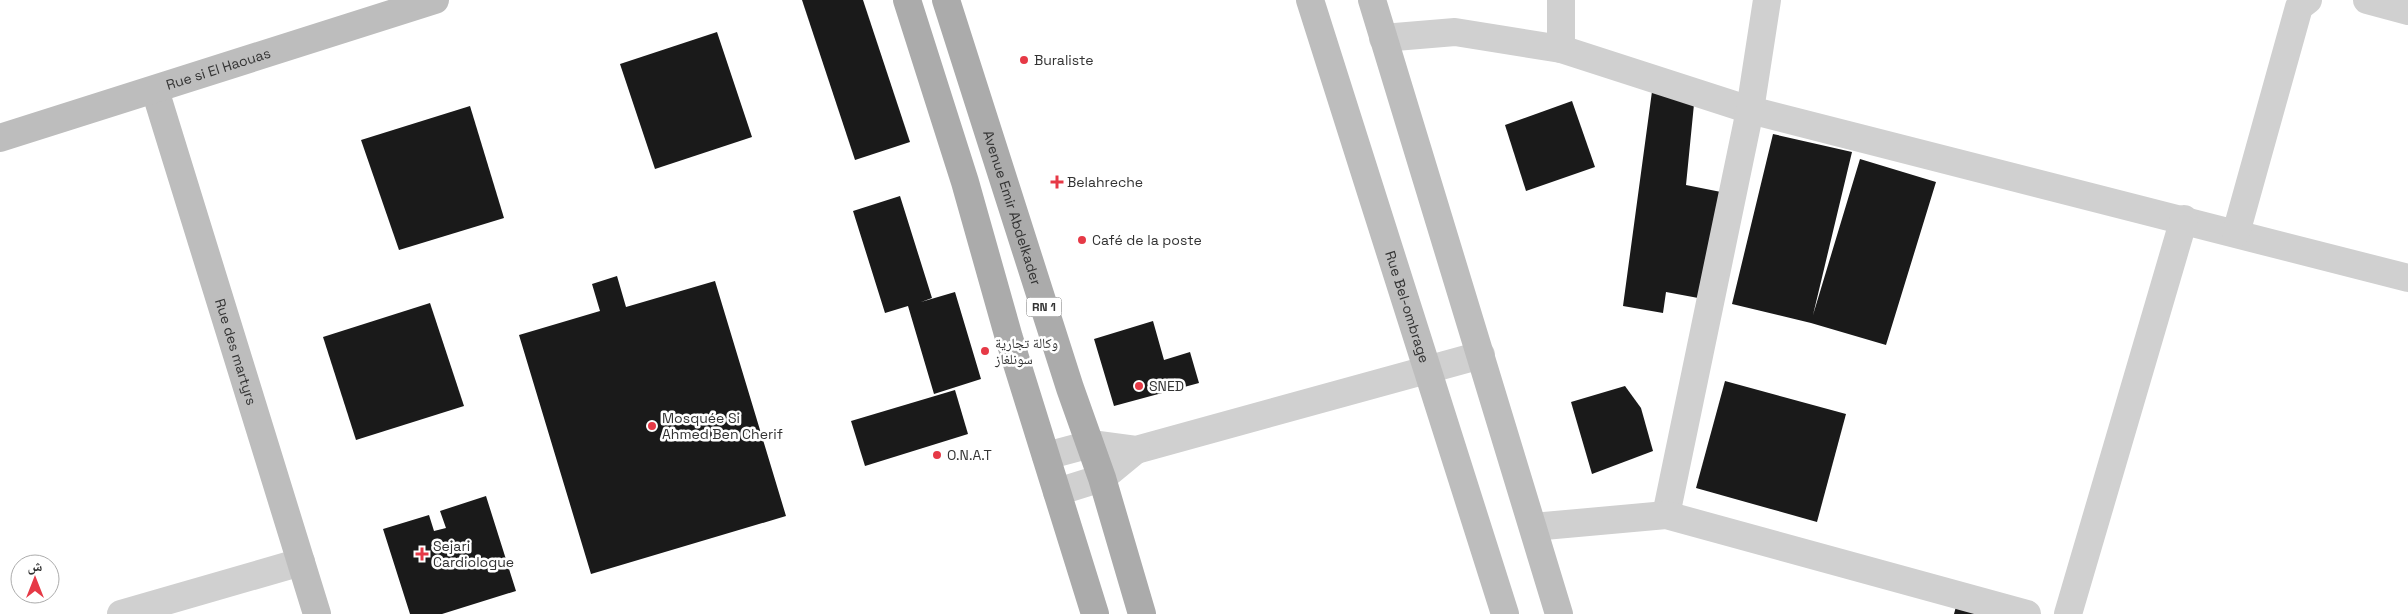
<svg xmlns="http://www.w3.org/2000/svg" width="2408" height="614" font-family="'Space Grotesk','Noto Naskh Arabic',sans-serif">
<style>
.building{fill:#1a1a1a}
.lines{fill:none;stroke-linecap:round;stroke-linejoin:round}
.street{stroke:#d0d0d0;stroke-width:28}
.secondary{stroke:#bdbdbd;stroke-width:28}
.primary{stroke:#ababab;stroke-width:28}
.poi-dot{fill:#e63946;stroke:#fff;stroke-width:2}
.labels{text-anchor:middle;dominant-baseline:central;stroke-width:5;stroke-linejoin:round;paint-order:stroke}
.shield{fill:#fff;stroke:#707070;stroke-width:1}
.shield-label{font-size:12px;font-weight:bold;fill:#333}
.poi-label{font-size:14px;fill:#333;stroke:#fff;text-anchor:start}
.street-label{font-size:14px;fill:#333;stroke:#fff}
</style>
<rect width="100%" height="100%" fill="#fff"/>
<!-- building -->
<g class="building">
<polygon points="802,0 863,0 910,142 855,160"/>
<polygon points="717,32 752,137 655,169 620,64"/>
<polygon points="1653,84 1695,94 1686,185 1726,193 1709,300 1666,292 1663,313 1623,306"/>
<polygon points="1572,101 1595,167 1526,191 1505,125"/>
<polygon points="470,106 504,218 399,250 361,140"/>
<polygon points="1773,134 1852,152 1813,315 1860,159 1936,182 1886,345 1811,323 1732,304"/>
<polygon points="900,196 932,298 921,302 955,292 981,379 934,394 908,306 885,313 853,211"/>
<polygon points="617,276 626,307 715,281 786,516 591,574 519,335 600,311 592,284"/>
<polygon points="430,303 464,406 356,440 323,337"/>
<polygon points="1153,321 1164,360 1190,352 1199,383 1114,406 1094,339"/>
<polygon points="1725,381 1846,414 1817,522 1696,488"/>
<polygon points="1625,386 1641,408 1653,451 1592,474 1571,402"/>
<polygon points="955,390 968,434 865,466 851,421"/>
<polygon points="486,496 516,591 442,614 410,614 383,529 429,515 434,531 446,528 440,511"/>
<polygon points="1957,603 1996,614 1954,614"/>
</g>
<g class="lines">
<!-- street -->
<g class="street">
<polyline points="1561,0 1561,49"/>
<polyline points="2367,0 2408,11"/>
<polyline points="1383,38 1455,32 1561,49 1750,110 2408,278"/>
<polyline points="2236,233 2299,7 2308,0"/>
<polyline points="1046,456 1091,444 1136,450 1481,355"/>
<polyline points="1057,492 1102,478 1136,450"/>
<polyline points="1666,515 1750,110 1767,0"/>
<polyline points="1533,527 1666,515 2027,614"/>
<polyline points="121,614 301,562"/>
<polyline points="2068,614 2184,219"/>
</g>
<!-- secondary -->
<g class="secondary">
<path id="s1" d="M1310,0l195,614"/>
<polyline points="1372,0 1559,614"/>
<path id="s2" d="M155,90l162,524"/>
<path id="s3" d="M0,138l435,-138"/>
</g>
<!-- primary -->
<g class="primary">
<polyline points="907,0 965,182 1009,338 1095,614"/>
<path id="s4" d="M946,0l124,388 32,90 40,136"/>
</g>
</g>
<!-- markers -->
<g class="poi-dot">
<circle cx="1024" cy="60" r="5"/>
<path d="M1054.5 174.5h5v5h5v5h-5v5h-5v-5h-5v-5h5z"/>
<circle cx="1082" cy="240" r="5"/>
<circle cx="985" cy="351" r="5"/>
<circle cx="1139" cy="386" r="5"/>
<circle cx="652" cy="426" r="5"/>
<circle cx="937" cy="455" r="5"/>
<path d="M419.5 546.5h5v5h5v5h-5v5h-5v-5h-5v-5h5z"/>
</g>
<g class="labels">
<!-- shield labels -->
<rect class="shield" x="1026.5" y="297.5" width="35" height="19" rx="4"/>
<g class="shield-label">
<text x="1044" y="307">RN 1</text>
</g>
<!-- poi labels -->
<g class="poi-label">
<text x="1034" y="60">Buraliste</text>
<text x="1067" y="182">Belahreche</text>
<text x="1092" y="240">Café de la poste</text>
<text x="995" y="343">وكالة تجارية<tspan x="995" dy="16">سونلغاز</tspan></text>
<text x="1149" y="386">SNED</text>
<text x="662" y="418">Mosquée Si<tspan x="662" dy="16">Ahmed Ben Cherif</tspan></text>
<text x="947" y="455">O.N.A.T</text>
<text x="433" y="546">Sejari<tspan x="433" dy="16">Cardiologue</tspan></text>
</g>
<!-- street labels -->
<g class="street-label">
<text stroke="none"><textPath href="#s3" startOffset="229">Rue si El Haouas</textPath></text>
<text stroke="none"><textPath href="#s4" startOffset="218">Avenue Emir Abdelkader</textPath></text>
<text stroke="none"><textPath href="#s1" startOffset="322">Rue Bel-ombrage</textPath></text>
<text stroke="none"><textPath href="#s2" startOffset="274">Rue des martyrs</textPath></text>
</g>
</g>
<!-- north arrow -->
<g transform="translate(35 579)"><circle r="24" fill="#ffffff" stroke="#adadad"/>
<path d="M0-4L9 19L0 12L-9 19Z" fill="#e63946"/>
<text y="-8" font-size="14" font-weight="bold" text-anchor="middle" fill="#333333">ش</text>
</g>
</svg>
